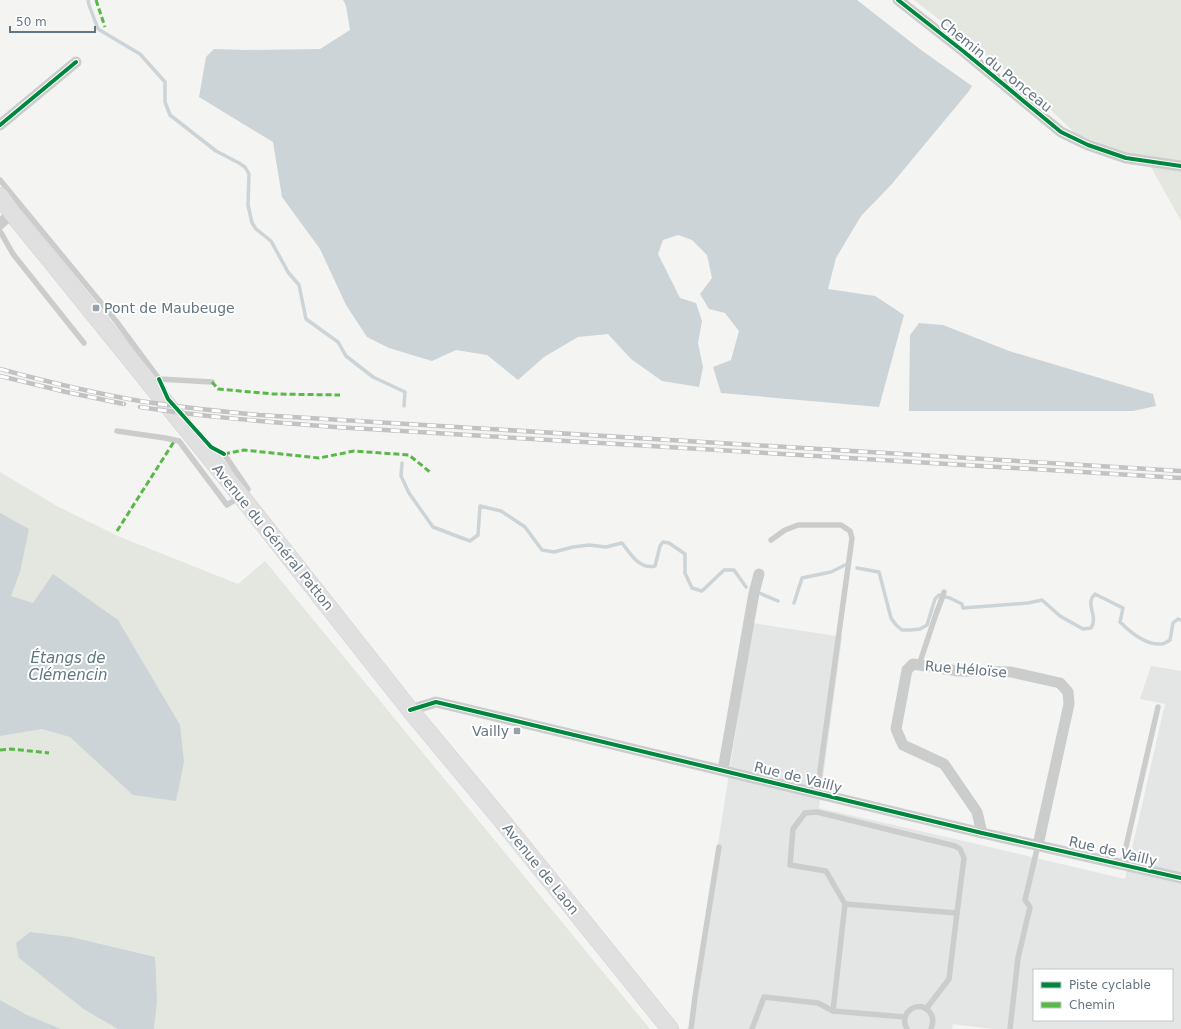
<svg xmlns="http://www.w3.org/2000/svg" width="1181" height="1029" font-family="'DejaVu Sans',sans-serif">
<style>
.built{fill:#e4e5e5;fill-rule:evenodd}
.green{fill:#e4e7e0}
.water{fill:#ccd4d7}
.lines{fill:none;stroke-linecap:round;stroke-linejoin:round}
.stream{stroke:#ccd4d7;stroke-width:3.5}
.primary-casing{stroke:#d1d2d1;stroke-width:18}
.lane{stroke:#cbcdcd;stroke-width:5.5}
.street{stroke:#cbcdcd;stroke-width:11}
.primary{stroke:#e0e0e0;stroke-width:17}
.rail-casing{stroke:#c1c2c2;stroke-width:4.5}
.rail{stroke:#fff;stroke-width:3;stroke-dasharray:9;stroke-linecap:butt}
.quiet{stroke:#58b947;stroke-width:3;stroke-dasharray:6 3;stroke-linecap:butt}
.cycleway-casing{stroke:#fff;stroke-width:6}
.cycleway{stroke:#00873e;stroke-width:4}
.poi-dot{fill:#96a1a9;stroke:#fff;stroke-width:1.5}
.labels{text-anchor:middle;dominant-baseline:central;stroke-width:4;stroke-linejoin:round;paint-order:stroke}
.street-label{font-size:14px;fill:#647582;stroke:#fff}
.poi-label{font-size:14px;fill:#647582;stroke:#fff;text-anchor:start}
.water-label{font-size:15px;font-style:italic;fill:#5f777f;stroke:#fff}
</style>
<rect width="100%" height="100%" fill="#f4f4f2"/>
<!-- built -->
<path class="built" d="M753,623l89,14 -23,171 158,36 148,35 40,-175 -25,-5 11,-33 30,5v358h-188l-40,-5 -1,5h-266l3,-3zM1034,970h138v50h-138z"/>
<!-- green -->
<g class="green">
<polygon points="914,0 1181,0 1181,221 1147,160 1076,134 1028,88"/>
<polygon points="0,472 57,506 120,537 238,584 265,561 650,1029 0,1029"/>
</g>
<!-- water -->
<g class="water">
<polygon points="343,0 857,0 921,50 972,86 969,91 891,185 861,216 836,258 828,289 875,296 904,315 879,407 721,393 713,367 731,360 739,331 725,313 709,309 700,294 712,278 707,255 692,240 678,235 663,240 658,254 680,298 696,303 702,321 698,343 703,367 699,387 662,381 631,359 608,334 578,337 544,357 518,380 487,355 456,350 432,361 389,348 367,337 346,305 320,249 282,197 273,142 199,97 206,57 214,49 246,50 320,49 350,30 346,6"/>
<polygon points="919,323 943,325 1009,351 1153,394 1156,406 1133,411 909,411 910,335"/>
<polygon points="0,513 29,529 20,572 11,596 33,603 53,574 118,620 180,725 184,762 176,801 133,795 70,737 42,729 0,736"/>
<polygon points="30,932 71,937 155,957 157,999 154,1029 118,1029 85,1010 19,958 16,943"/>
<polygon points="0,1000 27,1015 61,1029 0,1029"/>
</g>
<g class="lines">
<!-- stream -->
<g class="stream">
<polyline points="88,0 89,5 98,29 140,54 165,82 165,102 170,115 216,151 239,163 245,167 249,174 248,205 252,223 256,229 271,241 288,272 299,285 306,319 338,342 346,356 373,377 405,392 404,406"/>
<path d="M402,463l-1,13 8,17 24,34 37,14 8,-6 2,-29 21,5 24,16 17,23 12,2 19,-5 16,-2 17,2 16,-4c8,10 17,27 33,23l5,-20 3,-4 6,1 16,11v19l7,15 10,3 22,-21h10l12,17"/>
<path d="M857,568l22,4 12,46 5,7 6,5h9l9,-1 7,-4 8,-26 4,-4 11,3 12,6 1,4 65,-5 14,-3 18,16 23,13 8,-1c8,-12 -7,-24 4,-34l28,14 -3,14c10,10 26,23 41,22 3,0 6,-2 9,-4l3,-17 5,-4 3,1"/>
<polyline points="759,593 778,601"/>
<polyline points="794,603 802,578 831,572 845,565"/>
</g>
<!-- primary casing -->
<g class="primary-casing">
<polyline id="primary" points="0,196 12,213 241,496 410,710 499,817 670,1029"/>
</g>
<!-- lane -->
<g class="lane">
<polyline points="0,180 116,321 159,379 212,382"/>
<polyline points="0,231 13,254 84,343"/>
<polyline points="117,431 165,438 179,441 227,505 241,496 248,489 224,454"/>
<polyline points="771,540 785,530 798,525 841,525 850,531 852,538 817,793"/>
<polyline points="919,665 936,614 941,601 944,592"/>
<polyline points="1122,864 1158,707"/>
<polyline points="845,904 826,871 790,865 793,829 805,813 817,812 955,846 960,849 964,858 957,913"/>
<polyline points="905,1017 833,1011 845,904 957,913 949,979 926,1009"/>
<polyline points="691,1029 695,997 719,847"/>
<polyline points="752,1029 764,997 818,1003 833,1011"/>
<path d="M907,1029c-10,-17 14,-32 24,-15 3,5 2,10 0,15"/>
<polyline points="1010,1029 1018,958 1030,907 1025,900 1038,845"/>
</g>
<!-- street -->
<g class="street">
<polyline points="898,0 963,51 1061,132 1088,145 1126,158 1181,166"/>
<polyline points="0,125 76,62"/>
<polyline points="0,224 12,213"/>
<polyline points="410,710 436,702 520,722 982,833 1181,878"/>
<polyline points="723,770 754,593 759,574"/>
<polyline points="982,833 977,812 944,764 903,745 896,729 907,670 913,664 958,671 1011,672 1060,683 1068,692 1069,704 1038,845"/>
</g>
<!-- primary -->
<use href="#primary" class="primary"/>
<!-- rail casing -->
<g class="rail-casing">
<g id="rail">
<path d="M0,369c44,12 89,23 134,31 41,7 83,11 125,15l922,56"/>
<polyline points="0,376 66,392 124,404"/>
<path d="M140,407c64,10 129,15 195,20l846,51"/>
</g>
</g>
<!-- rail -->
<use href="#rail" class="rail"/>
<!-- quiet -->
<g class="quiet">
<polyline points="96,0 105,27"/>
<polyline points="212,382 218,389 273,394 340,395"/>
<polyline points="224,454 244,450 319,458 354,451 409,455 430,472"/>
<polyline points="117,531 175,440"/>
<polyline points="0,750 11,749 49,753"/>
</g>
<!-- cycleway casing -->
<g class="cycleway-casing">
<g id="cycleway">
<polyline points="898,0 963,51 1061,132 1088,145 1126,158 1181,166"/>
<polyline points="0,125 76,62"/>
<polyline points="159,379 168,399 211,447 224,454"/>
<polyline points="410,710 436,702 520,722 982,833 1181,878"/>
</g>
</g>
<!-- cycleway -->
<use href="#cycleway" class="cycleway"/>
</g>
<!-- markers -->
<g class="poi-dot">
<rect x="92" y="304" width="8" height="8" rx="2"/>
<rect x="513" y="727" width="8" height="8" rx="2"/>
</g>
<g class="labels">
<!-- street labels -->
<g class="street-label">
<text transform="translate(996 65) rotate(39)">Chemin du Ponceau</text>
<text transform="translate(273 537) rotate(51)">Avenue du Général Patton</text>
<text transform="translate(966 669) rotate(5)">Rue Héloïse</text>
<text transform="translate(798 777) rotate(14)">Rue de Vailly</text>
<text transform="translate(1113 851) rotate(13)">Rue de Vailly</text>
<text transform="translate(541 869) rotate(51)">Avenue de Laon</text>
</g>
<!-- poi labels -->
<g class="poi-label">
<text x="104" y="308">Pont de Maubeuge</text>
<text x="509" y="731" text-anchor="end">Vailly</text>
</g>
<!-- water labels -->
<g class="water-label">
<text x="68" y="658">Étangs de<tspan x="68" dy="17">Clémencin</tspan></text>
</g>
</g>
<!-- legend -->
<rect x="1033" y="969" width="140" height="52" fill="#ffffff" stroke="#c1c8cd"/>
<rect x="1041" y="982" width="20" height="6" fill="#00873e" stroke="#c1c8cd"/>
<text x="1069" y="989" font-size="12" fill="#647582">Piste cyclable</text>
<rect x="1041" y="1002" width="20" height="6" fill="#58b947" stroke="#c1c8cd"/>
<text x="1069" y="1009" font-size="12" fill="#647582">Chemin</text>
<!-- scale -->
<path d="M10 26v6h85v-6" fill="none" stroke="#647582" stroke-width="2"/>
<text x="16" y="26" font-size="12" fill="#647582" stroke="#ffffff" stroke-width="3" paint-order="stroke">50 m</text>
</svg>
